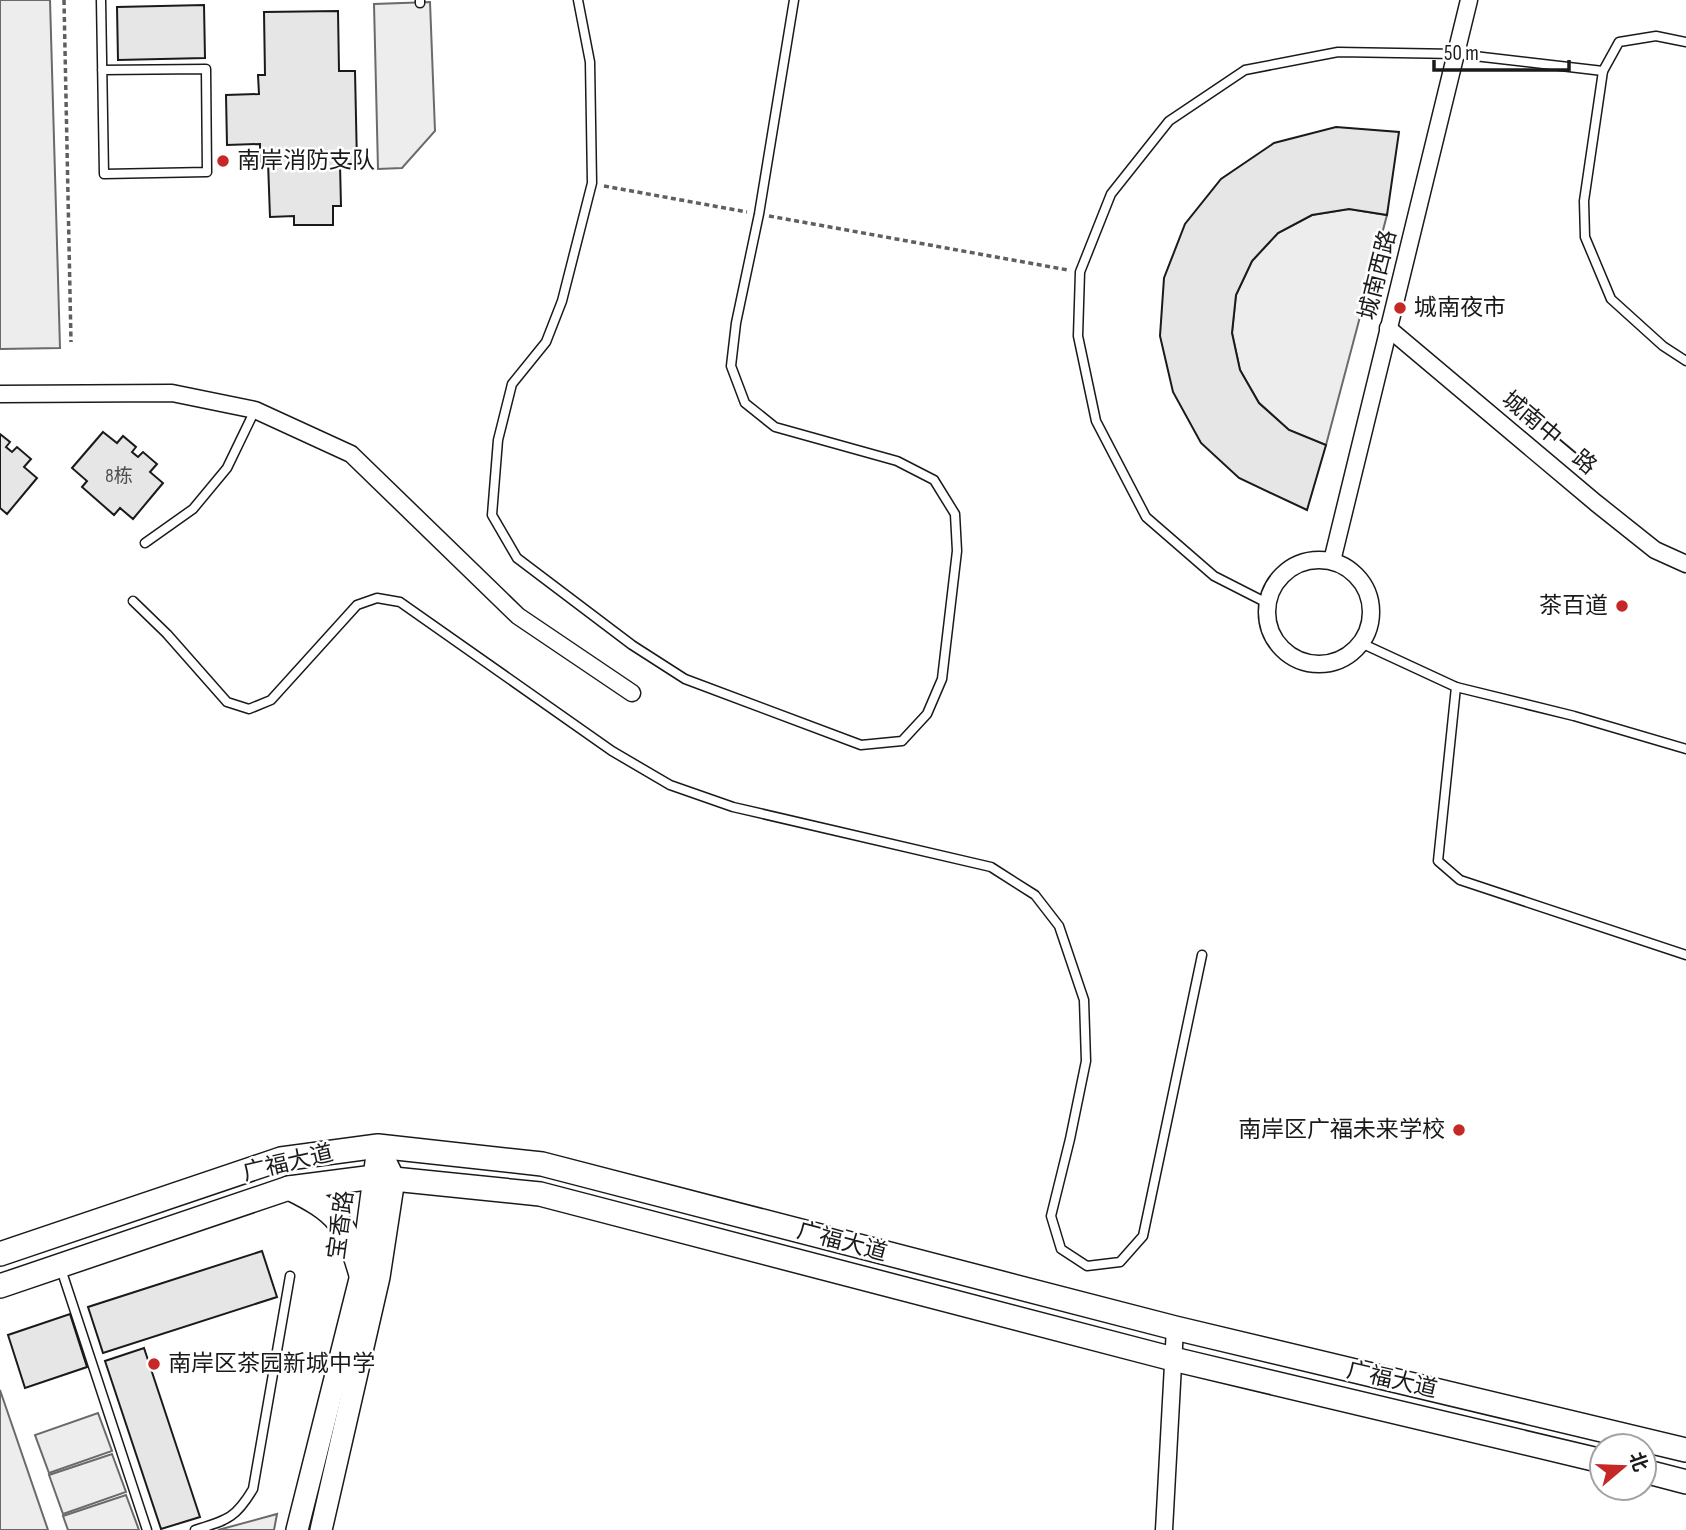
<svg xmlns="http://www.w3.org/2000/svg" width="1686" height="1530" font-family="'Sofia Sans Condensed','Noto Sans SC',sans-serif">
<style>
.built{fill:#ededed;stroke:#6a6a6a;stroke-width:2}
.building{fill:#e6e6e6;stroke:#1a1a1a;stroke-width:2}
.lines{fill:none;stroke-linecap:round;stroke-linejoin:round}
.service-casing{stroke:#1a1a1a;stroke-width:11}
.minor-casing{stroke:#1a1a1a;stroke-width:19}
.tertiary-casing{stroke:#1a1a1a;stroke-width:24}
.secondary-casing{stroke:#1a1a1a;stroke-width:26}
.path{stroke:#5f5f5f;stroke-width:3.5;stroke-dasharray:5 3.5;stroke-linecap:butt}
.service{stroke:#fff;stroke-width:8}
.minor{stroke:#fff;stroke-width:16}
.tertiary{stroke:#fff;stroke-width:21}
.secondary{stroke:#fff;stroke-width:23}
.poi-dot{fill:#c62828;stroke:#fff;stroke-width:2.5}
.labels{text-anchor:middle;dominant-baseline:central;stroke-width:5;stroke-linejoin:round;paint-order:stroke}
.number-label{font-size:19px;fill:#4d4d4d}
.poi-label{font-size:23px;fill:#1a1a1a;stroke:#fff;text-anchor:start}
.street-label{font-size:23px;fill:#1a1a1a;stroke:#fff}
</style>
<rect width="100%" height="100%" fill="#fff"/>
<!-- built -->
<g class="built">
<polygon points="0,0 50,0 60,348 0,349"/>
<polygon points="430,2 435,131 402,168 378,169 374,4"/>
<polygon points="1349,209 1387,215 1326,445 1289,430 1259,403 1240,370 1232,333 1236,295 1252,261 1278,233 1312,215"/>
<polygon points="0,1390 48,1530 0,1530"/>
<polygon points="98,1413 112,1451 49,1473 35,1435"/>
<polygon points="112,1454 126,1492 63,1514 49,1475"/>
<polygon points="126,1495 139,1530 68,1530 63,1516"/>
<polygon points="277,1514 274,1530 218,1530"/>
</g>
<!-- building -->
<g class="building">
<polygon points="204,5 205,58 118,60 117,7"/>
<polygon points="338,11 339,71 355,71 357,164 340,164 341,206 333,206 333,225 294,225 294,216 270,217 268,162 260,162 260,144 227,145 226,95 259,94 258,75 265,75 264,12"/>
<polygon points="1336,127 1399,132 1387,215 1349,209 1312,215 1278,233 1252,261 1236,295 1232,333 1240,370 1259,403 1289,430 1326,445 1307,510 1239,478 1201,443 1173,392 1160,336 1164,278 1185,224 1221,179 1274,143"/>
<polygon points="103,432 117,443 123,436 136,447 132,452 138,457 143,452 157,464 150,472 163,483 133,519 120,508 114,515 82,487 87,481 72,468"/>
<polygon points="0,434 10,442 6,447 12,452 17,447 31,459 24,467 37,478 7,514 0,508"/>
<polygon points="262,1251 277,1297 103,1353 88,1307"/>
<polygon points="70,1314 87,1367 25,1388 8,1335"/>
<polygon points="144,1348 200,1517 161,1529 105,1361"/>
</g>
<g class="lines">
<!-- service casing -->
<g class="service-casing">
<g id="service">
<polyline points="101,0 104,174 207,172 206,69 102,70"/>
<polyline points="420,0 420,3"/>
<polyline points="578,0 590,62 592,183 562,301 546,342 512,384 498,440 492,515 517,558 632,645 685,679 861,745 902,741 927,714 942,679 957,551 955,514 934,480 897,461 775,427 745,403 731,366 736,323 759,214 794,0"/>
<polyline points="1686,42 1656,36 1619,42 1603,71 1584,201 1585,237 1611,299 1663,346 1686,361"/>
<polyline points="145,543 193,509 227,468 255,410"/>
<polyline points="133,601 167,634 227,702 249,709 271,700 357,605 377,598 400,602 612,751 670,785 733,807 991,867 1035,895 1059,926 1084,1000 1086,1061 1070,1139 1051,1216 1061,1249 1087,1266 1120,1262 1143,1236 1202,955"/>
<polyline points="1267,603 1214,576 1146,517 1096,421 1078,336 1080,272 1111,194 1169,121 1245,70 1338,52 1457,54 1603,71"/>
<polyline points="1361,643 1456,687 1574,716 1686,749"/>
<polyline points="1456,687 1438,861 1460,880 1686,955"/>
<polyline points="61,1269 147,1530"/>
<path d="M195,1530c32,-10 40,-11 58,-41l37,-213"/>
</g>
</g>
<!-- minor casing -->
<g class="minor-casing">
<g id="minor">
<polyline points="1388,328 1596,503 1655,550 1686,564"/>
<polyline points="0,394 172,393 255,410 351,454 518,616 632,693"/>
<circle cx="1319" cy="612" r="52"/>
<polyline points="1332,561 1469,0"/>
<polyline points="1164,1530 1175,1328"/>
</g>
</g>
<!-- tertiary casing -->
<g class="tertiary-casing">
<g id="tertiary">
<polyline points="297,1530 361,1275 376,1162"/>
<polyline points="321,1530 379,1277 394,1179 378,1146"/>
</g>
</g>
<!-- secondary casing -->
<g class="secondary-casing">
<g id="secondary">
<path d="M289,1188c49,24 57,35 72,87"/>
<polyline points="0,1254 281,1159 378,1146 542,1164 1175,1328 1686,1450"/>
<polyline points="0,1286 289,1188 374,1177 540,1194 1173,1359 1602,1461"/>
<polyline points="1644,1471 1686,1482"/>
</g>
</g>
<!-- path -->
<g class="path">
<polyline points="64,0 71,342"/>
<polyline points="604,186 747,212"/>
<polyline points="769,216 1068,270"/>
</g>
<!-- service -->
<use href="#service" class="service"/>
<!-- minor -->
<use href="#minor" class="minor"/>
<!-- tertiary -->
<use href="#tertiary" class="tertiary"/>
<!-- secondary -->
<use href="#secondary" class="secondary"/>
</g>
<!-- markers -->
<g class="poi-dot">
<circle cx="223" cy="161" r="7"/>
<circle cx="1400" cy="308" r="7"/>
<circle cx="1622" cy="606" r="7"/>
<circle cx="1459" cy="1130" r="7"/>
<circle cx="154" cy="1364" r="7"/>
</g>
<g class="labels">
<!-- number labels -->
<g class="number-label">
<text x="119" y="476">8栋</text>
</g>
<!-- poi labels -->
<g class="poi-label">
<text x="237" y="161">南岸消防支队</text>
<text x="1414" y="308">城南夜市</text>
<text x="1608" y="606" text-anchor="end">茶百道</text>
<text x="1445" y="1130" text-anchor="end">南岸区广福未来学校</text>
<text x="168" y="1364">南岸区茶园新城中学</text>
</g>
<!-- street labels -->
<g class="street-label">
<text transform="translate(1378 275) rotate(-76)">城南西路</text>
<text transform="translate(1549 433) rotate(40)">城南中一路</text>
<text transform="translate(288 1163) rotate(-13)">广福大道</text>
<text transform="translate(341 1225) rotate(-82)">宝香路</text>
<text transform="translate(842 1242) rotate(15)">广福大道</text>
<text transform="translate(1392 1380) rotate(13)">广福大道</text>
</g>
</g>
<!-- north arrow -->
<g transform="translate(1623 1467) rotate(71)"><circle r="33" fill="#ffffff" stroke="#a3a3a3" stroke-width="2"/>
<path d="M0-5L12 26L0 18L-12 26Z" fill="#c62828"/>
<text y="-10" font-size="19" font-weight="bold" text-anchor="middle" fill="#1a1a1a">北</text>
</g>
<!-- scale -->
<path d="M1434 60v10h135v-10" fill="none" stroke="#1a1a1a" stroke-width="3.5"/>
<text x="1444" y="60" font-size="21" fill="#1a1a1a" stroke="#ffffff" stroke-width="5" paint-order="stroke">50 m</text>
</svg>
